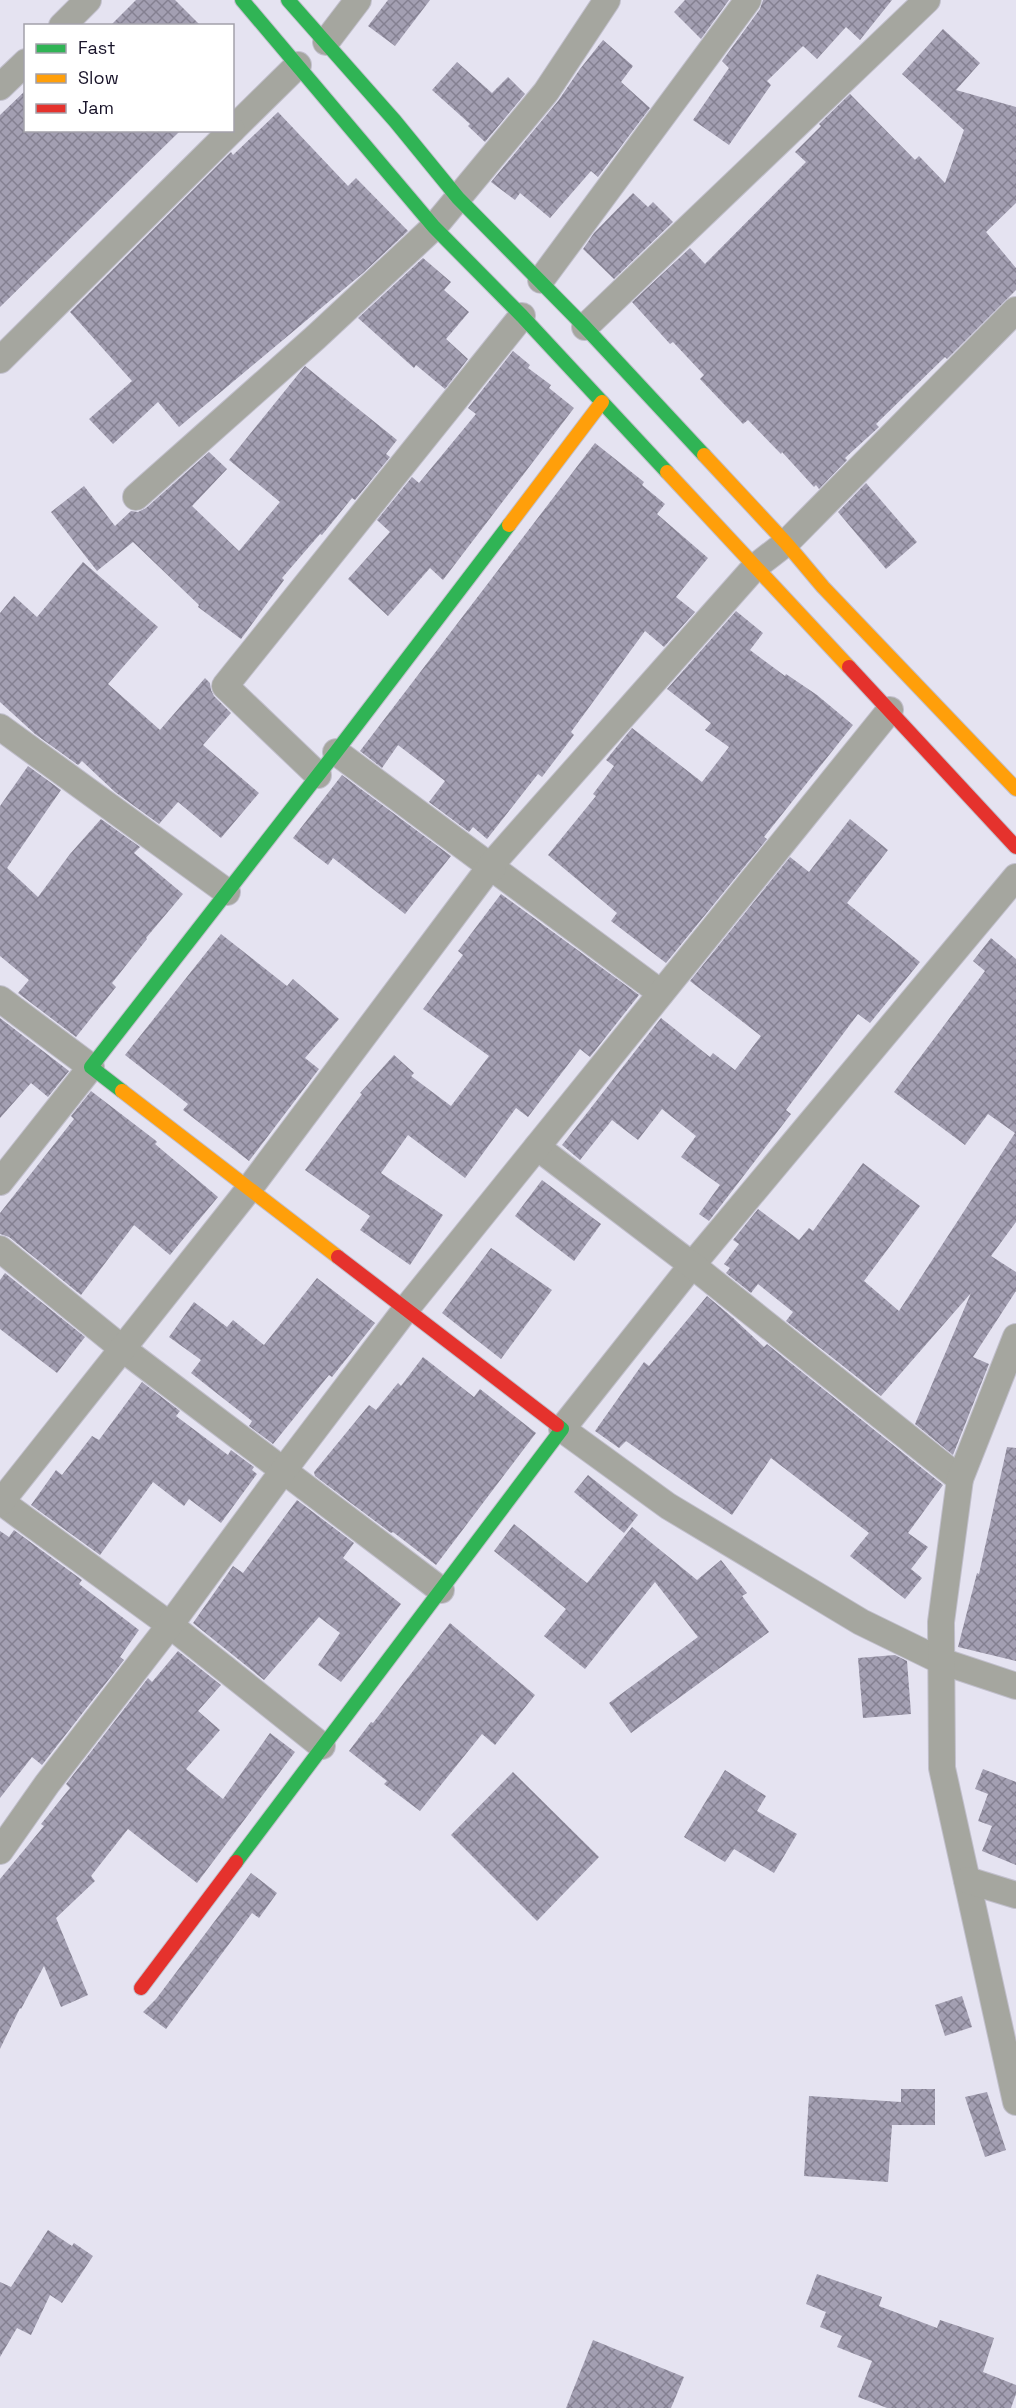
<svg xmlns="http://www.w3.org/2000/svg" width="1016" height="2408" font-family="'Space Grotesk',sans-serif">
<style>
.building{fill:url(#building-cross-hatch)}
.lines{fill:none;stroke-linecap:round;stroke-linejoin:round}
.street-casing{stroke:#c1bfcc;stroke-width:28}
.fast-casing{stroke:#c1bfcc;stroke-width:16}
.slow-casing{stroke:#c1bfcc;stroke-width:16}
.jam-casing{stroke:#c1bfcc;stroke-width:16}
.street{stroke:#a5a69f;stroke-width:26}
.fast{stroke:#30b455;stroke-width:14}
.slow{stroke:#ff9f0a;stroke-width:14}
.jam{stroke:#e5322d;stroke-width:14}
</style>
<defs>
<pattern id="building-cross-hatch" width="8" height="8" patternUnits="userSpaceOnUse" patternTransform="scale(1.5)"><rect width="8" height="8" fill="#a39fb2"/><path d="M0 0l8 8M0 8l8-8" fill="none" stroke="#848091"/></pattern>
</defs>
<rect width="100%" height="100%" fill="#e5e3f1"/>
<!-- building -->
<g class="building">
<polygon points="136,0 175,0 201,26 110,26"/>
<polygon points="388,0 430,0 395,46 368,26"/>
<polygon points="685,0 729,0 701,39 674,12"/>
<polygon points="763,0 892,0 860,40 846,27 817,59 803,46 767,81 771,85 729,145 693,120 729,68 722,61 760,9"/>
<polygon points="943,29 980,63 956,90 1016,107 1016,203 986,232 1016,268 1016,290 947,359 945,357 876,424 879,427 845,458 847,460 819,489 816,485 814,487 782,452 781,454 748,420 743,424 700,379 704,375 673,342 670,344 632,302 690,248 705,264 806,162 795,152 821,126 819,124 850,94 915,160 919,156 945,183 964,130 902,74"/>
<polygon points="603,40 633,66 621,82 650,108 598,177 591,171 550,218 520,193 515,200 491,182 558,101 580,69"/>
<polygon points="457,62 492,93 508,77 525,94 485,142 468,126 470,124 432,90"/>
<polygon points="26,90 26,130 181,130 0,307 0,115"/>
<polygon points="278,112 348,186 356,178 408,231 363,273 179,427 158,402 113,444 89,419 132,381 70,312 231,152 233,155"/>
<polygon points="633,193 648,207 653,202 673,222 614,279 583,249 594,233"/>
<polygon points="423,258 451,282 444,290 469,312 446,339 468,359 445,389 416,365 414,368 358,318"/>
<polygon points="513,351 530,365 528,368 551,385 549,388 574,408 443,580 430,568 388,616 348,579 390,532 377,520 412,477 419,483 476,414 468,408"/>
<polygon points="305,366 397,440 386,454 390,457 355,500 352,498 322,535 320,534 282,578 284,580 241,639 198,607 199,605 133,542 97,571 51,512 84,486 115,526 131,511 138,512 146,508 209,452 227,469 192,506 239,551 280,502 229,460"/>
<polygon points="595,443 644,482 642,485 665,504 657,514 708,558 676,597 695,612 664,647 645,631 571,732 574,735 542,777 538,774 487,839 473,827 469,832 429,802 445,781 398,745 382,768 360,751"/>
<polygon points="866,483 917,542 886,569 838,512"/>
<polygon points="83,562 158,627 108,684 160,730 205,678 210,683 211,690 214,696 231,713 203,745 259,793 221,838 178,802 159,824 115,792 82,761 78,765 35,734 0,702 0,613 14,596 37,617"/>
<polygon points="736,611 763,633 750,650 785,676 786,674 817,695 853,725 764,837 767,839 666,963 611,921 617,913 548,855 596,796 593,794 614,766 606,760 632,728 702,782 729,747 705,730 711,723 667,689"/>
<polygon points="28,766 61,790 7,868 38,897 70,854 101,819 140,847 134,853 183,894 146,938 147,939 112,983 116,987 76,1037 18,993 29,980 0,956 0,806"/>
<polygon points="342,775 451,856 405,914 333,858 328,865 293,838"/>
<polygon points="850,819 888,850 847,903 920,962 870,1023 858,1014 786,1110 791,1114 709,1221 699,1214 720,1185 681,1157 696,1136 662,1109 638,1140 612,1120 580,1160 562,1145 661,1018 710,1057 713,1053 735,1070 761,1036 690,981 790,857 809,872"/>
<polygon points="501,894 639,995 590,1057 580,1049 528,1117 516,1108 465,1178 408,1135 381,1173 443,1215 410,1265 360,1230 370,1216 305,1170 362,1094 360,1093 394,1055 414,1073 411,1076 451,1106 489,1056 423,1009 463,955 458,951"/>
<polygon points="221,934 287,986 293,979 339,1019 305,1058 319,1069 249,1161 183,1110 188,1104 125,1055"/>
<polygon points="991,938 1016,959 1016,1222 991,1256 1016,1272 1016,1291 973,1357 989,1364 953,1455 915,1424 971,1293 881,1396 786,1321 793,1312 758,1284 751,1293 726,1273 730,1268 724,1264 739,1244 733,1240 758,1209 799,1240 809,1228 813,1231 863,1163 920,1206 864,1281 899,1311 1015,1133 988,1114 965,1145 894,1092 985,971 973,961"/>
<polygon points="0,1018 69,1071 48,1097 31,1083 0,1118"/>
<polygon points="91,1091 155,1140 157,1142 155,1144 218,1197 170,1255 134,1225 81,1295 9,1237 0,1234 0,1213 74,1119 71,1116"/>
<polygon points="542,1180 601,1224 574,1261 515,1216"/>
<polygon points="491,1248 552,1290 501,1359 442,1313"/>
<polygon points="5,1273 85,1337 57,1373 0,1329 0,1280"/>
<polygon points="317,1278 375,1323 332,1377 329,1375 273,1444 249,1426 252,1421 191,1373 201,1360 169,1337 194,1302 227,1327 233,1320 264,1345"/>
<polygon points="707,1296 732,1317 764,1347 767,1344 943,1485 908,1533 928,1547 911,1569 922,1578 905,1599 850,1556 869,1533 771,1458 732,1515 626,1441 619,1448 595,1431 644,1362 649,1366"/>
<polygon points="423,1357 474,1397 480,1389 536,1433 436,1565 393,1532 391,1533 315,1476 314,1472 369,1405 376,1410 398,1383 401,1386"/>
<polygon points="142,1382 180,1411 176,1416 228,1455 231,1450 254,1467 252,1470 257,1474 221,1523 189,1499 184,1506 153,1482 100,1555 31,1505 56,1470 62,1475 92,1436 99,1440"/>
<polygon points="1007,1447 1016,1448 1016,1661 958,1647 977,1573 979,1574"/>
<polygon points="588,1475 638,1515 624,1533 574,1492"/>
<polygon points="297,1500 354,1543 343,1558 401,1604 341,1682 318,1665 340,1633 319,1617 264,1680 193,1623 233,1566 243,1573"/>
<polygon points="514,1524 587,1583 632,1527 697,1580 721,1560 747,1593 742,1596 769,1632 631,1733 609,1703 698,1637 655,1582 585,1669 544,1636 566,1609 494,1551"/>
<polygon points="14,1530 82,1580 79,1584 139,1630 120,1657 124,1660 42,1765 32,1757 0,1798 0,1531 9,1537"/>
<polygon points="450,1623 535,1695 495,1745 482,1734 420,1811 384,1784 387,1781 349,1751 371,1722 373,1723"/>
<polygon points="178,1651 221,1685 198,1711 220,1730 186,1769 223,1799 270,1733 295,1752 197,1883 128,1829 91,1876 95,1881 56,1918 88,1995 61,2007 44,1966 21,2009 20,2008 0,2049 0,1879 44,1826 41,1824 70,1788 66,1784 148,1678 152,1682"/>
<polygon points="895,1655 907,1661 911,1714 863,1718 858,1658"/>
<polygon points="983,1769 1016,1782 1016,1865 982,1851 992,1826 978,1821 988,1794 975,1789"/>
<polygon points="725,1770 766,1796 757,1811 797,1834 774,1873 734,1849 725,1862 684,1837"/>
<polygon points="513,1772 599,1857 537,1921 451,1835"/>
<polygon points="251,1873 277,1893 259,1918 252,1913 166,2029 143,2012 156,1999"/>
<polygon points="962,1996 972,2027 945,2036 935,2005"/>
<polygon points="901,2089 935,2089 935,2125 892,2125 888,2182 804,2176 809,2096 901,2102"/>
<polygon points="987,2092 1006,2150 985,2157 965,2097"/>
<polygon points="48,2230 72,2246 74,2243 93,2256 62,2303 50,2295 31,2335 17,2328 0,2357 0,2282 11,2287"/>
<polygon points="817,2274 882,2297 879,2306 937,2328 940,2320 994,2338 983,2372 1016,2385 1016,2394 1011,2408 887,2408 858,2397 872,2361 837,2347 842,2336 820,2327 826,2312 806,2304"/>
<polygon points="593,2340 684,2377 671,2408 566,2408"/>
</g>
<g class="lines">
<!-- street casing -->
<g class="street-casing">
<g id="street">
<polyline points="62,26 88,0"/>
<polyline points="326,42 358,0"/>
<polyline points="0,87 26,62"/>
<polyline points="232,130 298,65"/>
<polyline points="541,280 748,0"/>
<polyline points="585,327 927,0"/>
<polyline points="0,360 232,130"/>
<polyline points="136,497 316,337 434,227 546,92 607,0"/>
<polyline points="0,727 227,892"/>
<polyline points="336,752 661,993"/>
<polyline points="318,775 225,686 522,316"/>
<polyline points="1016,877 692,1265 562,1429 668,1506 861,1622 941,1661 1016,1686"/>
<polyline points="0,999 91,1067 0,1182"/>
<polyline points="537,1147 692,1265 960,1479"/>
<polyline points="0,1249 123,1349 441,1590"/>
<polyline points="1016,1337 960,1479 941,1622 942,1768 1016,2102"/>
<polyline points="0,1501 170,1625 322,1746"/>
<polyline points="0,1503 249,1189 490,867 493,868 490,866 755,567 786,543 1016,310"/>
<polyline points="0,1851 47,1784 170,1625 283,1471 406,1309 890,710"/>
<polyline points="967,1880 1016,1895"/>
</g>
</g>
<!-- fast casing -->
<g class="fast-casing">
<g id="fast">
<polyline points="242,0 434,227 522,316 667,472"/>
<polyline points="288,0 395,121 458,198 585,327 704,455"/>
<polyline points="122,1091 91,1067 336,752 509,525"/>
<polyline points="236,1862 562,1429 557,1425"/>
</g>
</g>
<!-- slow casing -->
<g class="slow-casing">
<g id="slow">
<polyline points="704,455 786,543 823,587 1016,789"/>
<polyline points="667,472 849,667"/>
<polyline points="509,525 602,402"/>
<polyline points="122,1091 338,1257"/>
</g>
</g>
<!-- jam casing -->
<g class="jam-casing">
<g id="jam">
<polyline points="849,667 1016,847"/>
<polyline points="338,1257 557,1425"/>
<polyline points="141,1988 236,1862"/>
</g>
</g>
<!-- street -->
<use href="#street" class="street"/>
<!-- fast -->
<use href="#fast" class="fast"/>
<!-- slow -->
<use href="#slow" class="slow"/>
<!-- jam -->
<use href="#jam" class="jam"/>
</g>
<!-- legend -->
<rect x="24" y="24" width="210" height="108" fill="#ffffff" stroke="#a3a1aa" stroke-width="1.5"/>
<rect x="36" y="44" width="30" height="9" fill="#30b455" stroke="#a3a1aa" stroke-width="1.5"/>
<text x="78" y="54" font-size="18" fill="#19142a">Fast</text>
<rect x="36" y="74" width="30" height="9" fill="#ff9f0a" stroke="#a3a1aa" stroke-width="1.5"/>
<text x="78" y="84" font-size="18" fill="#19142a">Slow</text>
<rect x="36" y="104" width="30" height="9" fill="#e5322d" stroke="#a3a1aa" stroke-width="1.5"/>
<text x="78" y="114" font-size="18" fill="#19142a">Jam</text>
</svg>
